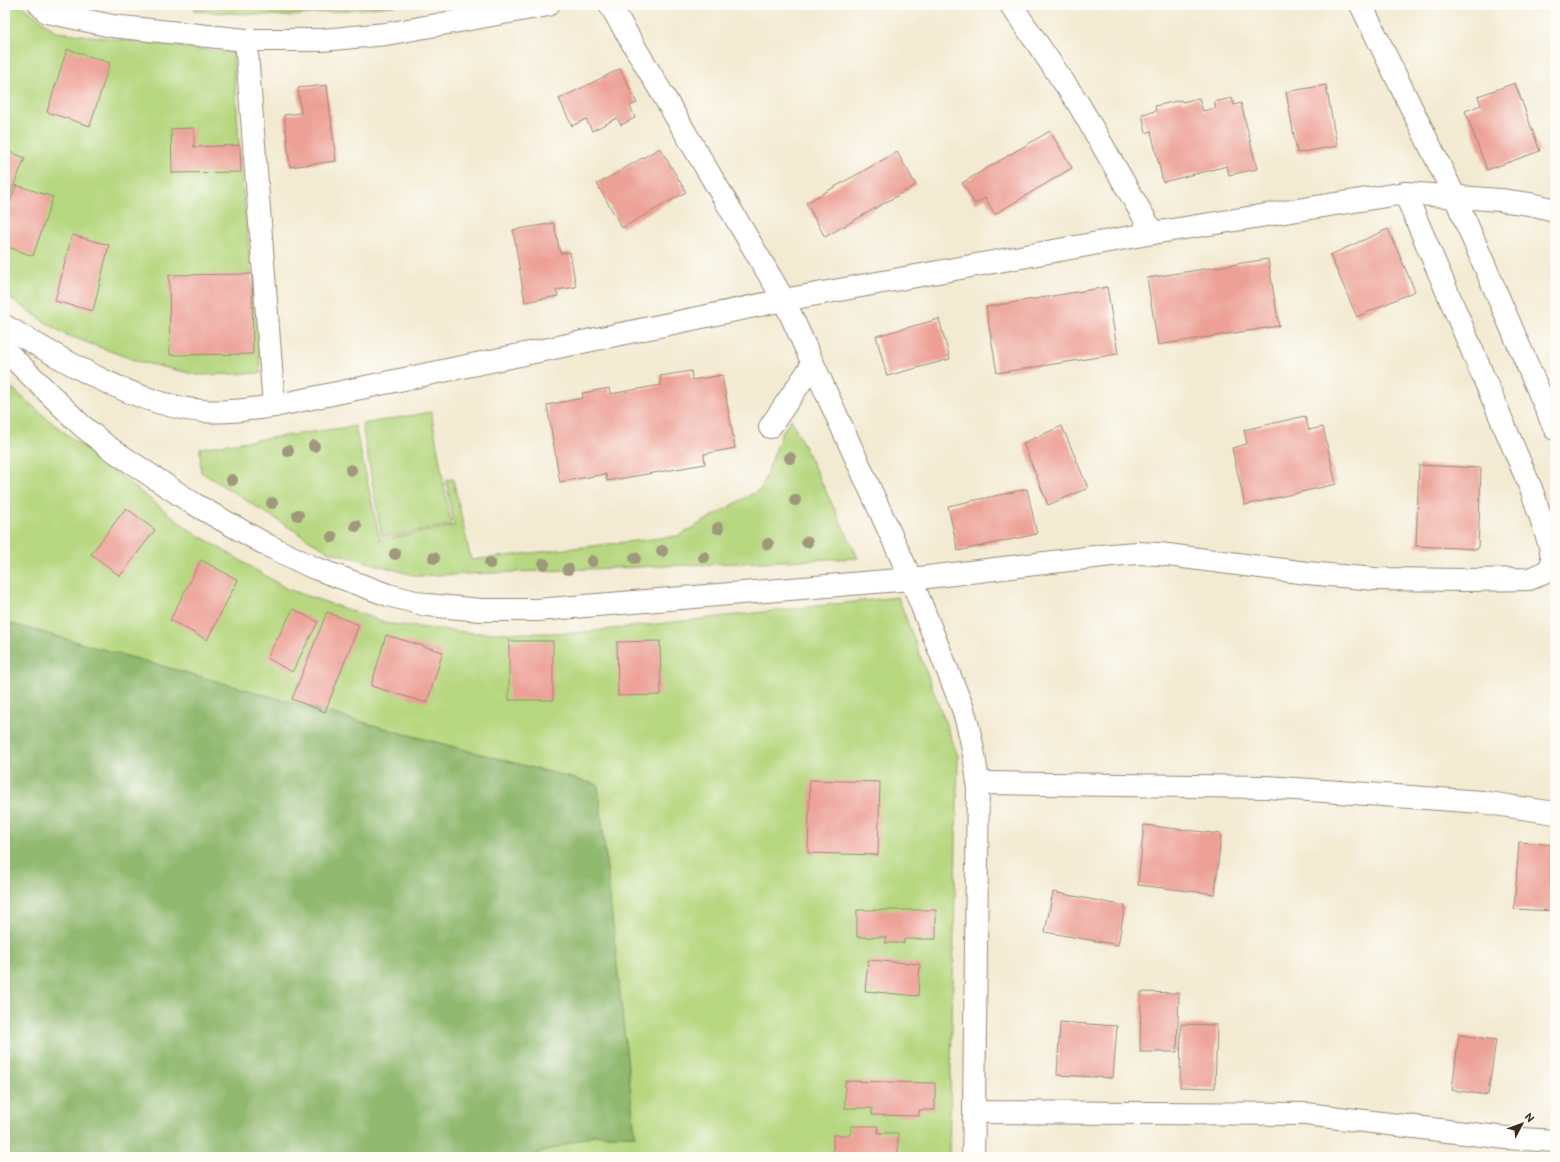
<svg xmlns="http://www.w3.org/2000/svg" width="1560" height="1162" font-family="'Balsamiq Sans',sans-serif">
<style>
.green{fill:#b6d77f;stroke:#78804e}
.forest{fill:#90b86e;stroke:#667146}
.building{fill:#eda096}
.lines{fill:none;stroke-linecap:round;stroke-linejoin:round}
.minor-casing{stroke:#978a78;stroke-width:24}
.path{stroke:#978a78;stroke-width:2.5;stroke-dasharray:1 3;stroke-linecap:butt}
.minor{stroke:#fff;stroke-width:22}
.tree{fill:#9f987c}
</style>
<rect width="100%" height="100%" fill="#fdfcf7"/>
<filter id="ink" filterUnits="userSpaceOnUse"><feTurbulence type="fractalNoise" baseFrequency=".025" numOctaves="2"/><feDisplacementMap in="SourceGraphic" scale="8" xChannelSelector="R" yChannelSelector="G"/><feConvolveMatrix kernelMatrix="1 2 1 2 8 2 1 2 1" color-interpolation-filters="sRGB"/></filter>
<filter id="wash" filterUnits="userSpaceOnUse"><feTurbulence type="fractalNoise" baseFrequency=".012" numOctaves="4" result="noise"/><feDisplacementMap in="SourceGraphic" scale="16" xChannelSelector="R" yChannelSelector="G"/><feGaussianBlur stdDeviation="0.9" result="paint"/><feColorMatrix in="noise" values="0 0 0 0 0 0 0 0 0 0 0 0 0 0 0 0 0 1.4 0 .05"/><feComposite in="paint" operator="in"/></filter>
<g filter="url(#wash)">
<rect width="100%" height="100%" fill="#f3ead2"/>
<!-- green -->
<g class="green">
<polygon points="5,5 21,5 57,32 233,53 241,172 261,373 198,375 137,361 64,334 5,295"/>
<polygon points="200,5 402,5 287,16 193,11"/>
<polygon points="5,382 50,421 187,528 287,589 390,624 473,633 576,633 898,597 958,756 949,1157 528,1157 593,1135 635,1135 598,785 401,733 5,622"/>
<polygon points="431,412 451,525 382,537 362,424"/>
<polygon points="791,419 858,558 417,576 327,551 201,472 200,448 355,426 380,540 454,526 446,480 453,479 471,560 678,536 761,489 783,431"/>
</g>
<!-- forest -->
<polygon class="forest" points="5,622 401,733 598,785 635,1135 593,1135 528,1157 5,1157"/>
<g id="blocks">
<!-- building -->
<g class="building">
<polygon points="67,49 110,63 90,126 47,112"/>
<polygon points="620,69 637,103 630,106 635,118 621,125 617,118 592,131 586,119 572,126 559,99"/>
<polygon points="1515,83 1540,151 1487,170 1465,111 1481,105 1478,96"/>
<polygon points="327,85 336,161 290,167 284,115 301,113 298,88"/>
<polygon points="1326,85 1337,146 1297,153 1286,92"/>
<polygon points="1199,98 1203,111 1216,108 1214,102 1232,98 1234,105 1241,103 1257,169 1229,175 1227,166 1163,182 1151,131 1146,133 1142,114 1156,111 1155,106 1181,100 1182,102"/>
<polygon points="194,128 194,147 240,145 241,172 172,173 171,129"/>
<polygon points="1050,131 1072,168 995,214 985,198 975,204 962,183"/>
<polygon points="660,148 686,192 622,228 597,184"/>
<polygon points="5,150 25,158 6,204 5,204"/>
<polygon points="897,152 916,185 825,237 806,203"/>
<polygon points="16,185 53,197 33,256 5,246 5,218"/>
<polygon points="554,223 560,253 570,252 576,287 556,290 558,296 525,302 513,230"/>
<polygon points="1388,229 1415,291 1357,317 1330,255"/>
<polygon points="72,235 109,245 93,311 55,301"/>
<polygon points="1268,259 1279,326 1158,345 1147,278"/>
<polygon points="252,274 253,354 170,355 169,275"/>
<polygon points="1107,287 1118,354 997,373 986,307"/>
<polygon points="939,319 950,359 887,376 876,336"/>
<polygon points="691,371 692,380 722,375 735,448 704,454 705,464 607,481 606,474 560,482 547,405 583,398 582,393 609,388 610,394 661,385 660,376"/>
<polygon points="1305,416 1309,430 1323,427 1336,484 1245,505 1232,448 1247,444 1244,430"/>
<polygon points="1062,426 1088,488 1048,505 1023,443"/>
<polygon points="1419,465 1481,468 1478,549 1416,546"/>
<polygon points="1027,489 1037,534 958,551 948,506"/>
<polygon points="126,508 155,530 120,576 91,554"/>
<polygon points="201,560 238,580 207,640 170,620"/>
<polygon points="293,609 318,622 292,672 267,658"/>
<polygon points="327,612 359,625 325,712 292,699"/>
<polygon points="386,635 443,652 427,703 371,686"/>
<rect x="509" y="641" width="44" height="59"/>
<polygon points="660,641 661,695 618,696 617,642"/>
<polygon points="810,780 880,782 878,855 808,853"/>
<polygon points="1144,825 1221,834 1215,894 1138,885"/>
<polygon points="1519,842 1555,845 1555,911 1514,909"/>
<polygon points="1053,892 1125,906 1118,945 1045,932"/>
<polygon points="857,910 936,910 936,939 904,939 904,943 885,943 887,937 857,937"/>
<polygon points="868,960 920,964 918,996 865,991"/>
<polygon points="1141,992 1179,993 1177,1052 1140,1052"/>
<polygon points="1060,1022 1117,1026 1113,1078 1057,1075"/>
<polygon points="1181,1024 1217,1025 1215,1088 1180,1087"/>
<polygon points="1459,1035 1496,1040 1488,1095 1452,1090"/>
<polygon points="845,1081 935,1083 935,1110 919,1110 919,1116 872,1115 872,1108 845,1108"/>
<polygon points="851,1126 878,1126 878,1133 898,1133 898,1157 837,1157 837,1155 833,1155 833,1135 851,1135"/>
</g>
</g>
</g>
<g filter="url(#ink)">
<use href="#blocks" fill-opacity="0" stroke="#978a78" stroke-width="1"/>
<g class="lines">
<!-- minor casing -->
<g class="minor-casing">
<g id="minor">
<polyline points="40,5 47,12 112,26 246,40"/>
<path d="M610,5l174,295 127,279 52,130c8,25 12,49 15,74l-4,329 332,2 200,24 49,3"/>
<polyline points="1011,5 1078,103 1153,233"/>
<polyline points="1361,5 1455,197 1555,429"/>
<path d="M5,326c56,33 134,81 199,85 24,2 47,-2 70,-5l510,-106 369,-67 252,-40 95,7 30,4 25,6"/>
<polyline points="5,350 81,425 108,447 194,504 267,545 312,567 388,595 427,605 481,610 537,610 911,579 1111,555 1137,553 1160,554 1307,573 1375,579 1468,580 1529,579 1542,574 1549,569 1553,562 1550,546 1532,491 1405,193"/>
<polyline points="274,406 246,40 322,40 386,34 548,5"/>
<polyline points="770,427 813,364"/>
<polyline points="978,783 1267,787 1482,802 1555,813"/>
<polyline points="973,1157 974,1112"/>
</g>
</g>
<!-- path -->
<g class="path">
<polyline points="328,5 328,12"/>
<polyline points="1553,598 1555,604"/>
</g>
<!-- minor -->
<use href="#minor" class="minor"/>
</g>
<!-- trees -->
<g class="tree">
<circle cx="314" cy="446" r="6"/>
<circle cx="288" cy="451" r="6"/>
<circle cx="790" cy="458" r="6"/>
<circle cx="351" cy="470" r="6"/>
<circle cx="232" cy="480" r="6"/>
<circle cx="795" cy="500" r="6"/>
<circle cx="272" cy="503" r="6"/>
<circle cx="298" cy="515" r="6"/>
<circle cx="356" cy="526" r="6"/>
<circle cx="718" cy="528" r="6"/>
<circle cx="332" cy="537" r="6"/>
<circle cx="807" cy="542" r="6"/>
<circle cx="768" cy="544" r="6"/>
<circle cx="662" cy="551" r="6"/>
<circle cx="395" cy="554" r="6"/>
<circle cx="704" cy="557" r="6"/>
<circle cx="434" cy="558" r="6"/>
<circle cx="635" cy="558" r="6"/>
<circle cx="592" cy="561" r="6"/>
<circle cx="490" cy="563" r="6"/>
<circle cx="544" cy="564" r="6"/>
<circle cx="568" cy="569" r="6"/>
</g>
</g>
<!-- margin -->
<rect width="1560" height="1162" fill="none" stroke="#fdfcf7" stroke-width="20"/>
<!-- north arrow -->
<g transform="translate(1522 1124) rotate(49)" stroke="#fdfcf7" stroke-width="3" paint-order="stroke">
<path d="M0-3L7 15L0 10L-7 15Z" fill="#3b2a1e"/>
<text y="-6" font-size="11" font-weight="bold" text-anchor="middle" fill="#3b2a1e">N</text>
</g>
</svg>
